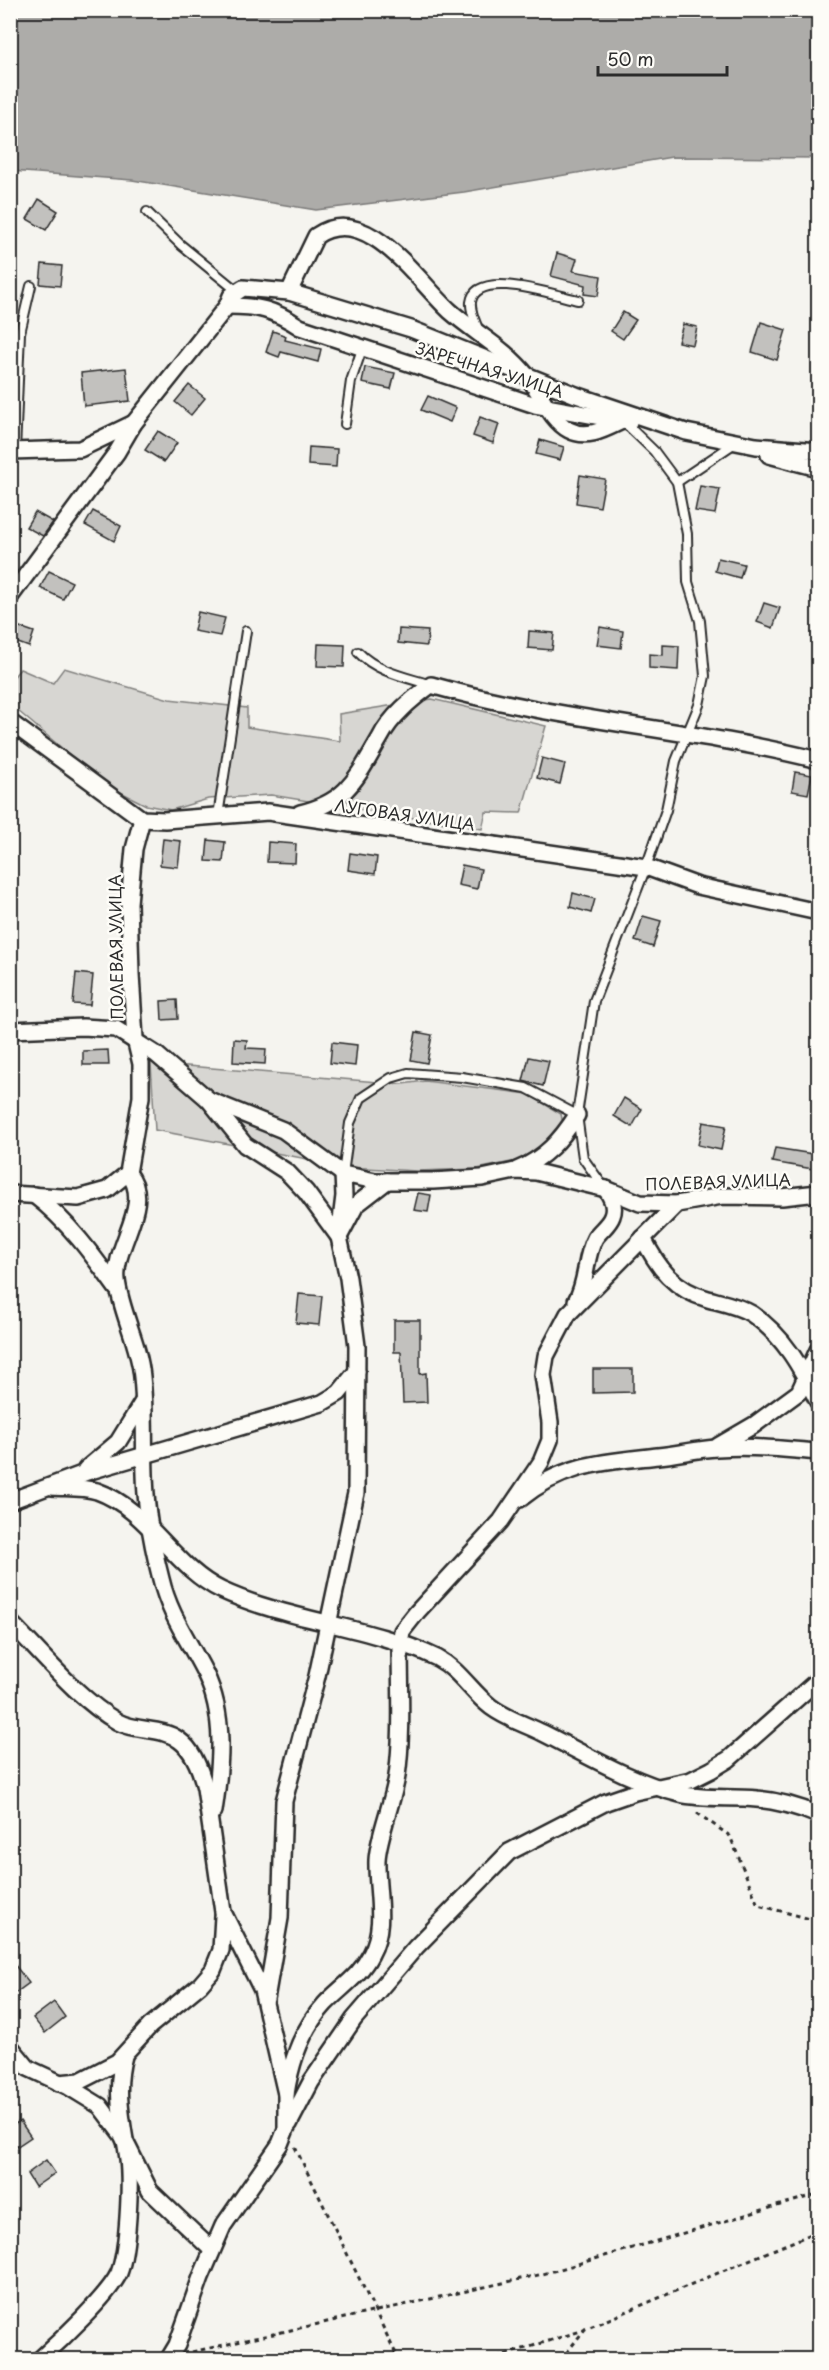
<svg xmlns="http://www.w3.org/2000/svg" width="829" height="2370" font-family="'Playpen Sans',sans-serif">
<style>
.green{fill:#d7d6d2;stroke:#81807e;stroke-width:1.5}
.water{fill:#adaca9;stroke:#797877;stroke-width:1.5}
.building{fill:#c2c1be;stroke:#2b2b2b;stroke-width:1.5}
.lines{fill:none;stroke-linecap:round;stroke-linejoin:round}
.lane-casing{stroke:#2b2b2b;stroke-width:12}
.street-casing{stroke:#2b2b2b;stroke-width:20}
.path{stroke:#2b2b2b;stroke-width:3;stroke-dasharray:4.5 4.5;stroke-linecap:butt}
.lane{stroke:#fdfcf7;stroke-width:8}
.street{stroke:#fdfcf7;stroke-width:15}
.labels{text-anchor:middle;dominant-baseline:central;stroke-width:5;stroke-linejoin:round;paint-order:stroke}
.street-label{font-size:16px;fill:#2b2b2b;stroke:#fdfcf7}
</style>
<rect width="100%" height="100%" fill="#f5f4ef"/>
<filter id="ink" filterUnits="userSpaceOnUse"><feTurbulence type="fractalNoise" baseFrequency=".0167" numOctaves="2"/><feDisplacementMap in="SourceGraphic" scale="12" xChannelSelector="R" yChannelSelector="G"/><feConvolveMatrix kernelMatrix="1 2 1 2 8 2 1 2 1" color-interpolation-filters="sRGB"/></filter>
<g filter="url(#ink)">
<!-- green -->
<g class="green">
<polygon points="64,668 169,699 247,708 247,727 340,741 339,714 432,699 546,726 521,813 486,812 482,829 271,795 208,799 171,810 146,805 103,783 11,705 11,680 20,669 53,683"/>
<polygon points="151,1063 402,1084 425,1081 528,1094 561,1114 563,1124 538,1150 521,1160 477,1169 417,1171 349,1167 155,1130"/>
</g>
<!-- water -->
<polygon class="water" points="10,11 818,11 818,158 672,157 464,192 316,210 132,180 11,171"/>
<!-- building -->
<g class="building">
<polygon points="39,199 58,211 46,230 27,219"/>
<polygon points="557,253 577,259 573,271 601,276 598,296 584,294 585,285 551,276"/>
<polygon points="42,264 62,266 60,286 40,284"/>
<polygon points="623,312 636,320 623,339 611,331"/>
<polygon points="761,322 786,330 777,360 752,352"/>
<polygon points="683,324 697,327 693,345 678,342"/>
<polygon points="273,331 286,336 285,340 321,349 318,362 281,352 279,357 266,352"/>
<polygon points="365,367 395,373 391,389 362,383"/>
<polygon points="126,368 130,401 84,406 81,373"/>
<polygon points="189,385 205,398 191,415 175,402"/>
<polygon points="428,396 456,408 450,422 421,410"/>
<polygon points="480,417 499,424 493,443 473,436"/>
<polygon points="158,431 177,443 164,462 145,450"/>
<polygon points="540,440 564,447 560,460 536,454"/>
<polygon points="309,447 337,449 336,467 308,465"/>
<polygon points="580,475 605,479 600,507 576,503"/>
<polygon points="700,486 720,489 715,514 695,511"/>
<polygon points="93,511 121,526 114,541 85,525"/>
<polygon points="35,512 53,522 43,536 26,527"/>
<polygon points="718,558 744,564 740,578 715,571"/>
<polygon points="49,571 72,582 63,599 40,588"/>
<polygon points="764,603 780,608 773,628 757,622"/>
<polygon points="198,612 225,618 220,636 194,631"/>
<polygon points="14,625 34,632 29,647 10,640"/>
<polygon points="600,627 623,631 621,648 597,645"/>
<polygon points="399,629 428,631 427,646 398,643"/>
<polygon points="529,631 554,633 552,650 528,648"/>
<polygon points="318,644 345,645 344,667 317,666"/>
<polygon points="663,645 679,646 678,670 649,668 649,654 663,655"/>
<polygon points="542,758 565,764 560,784 537,778"/>
<polygon points="795,772 812,775 808,794 792,791"/>
<polygon points="163,839 181,841 178,867 160,865"/>
<polygon points="208,840 225,842 223,862 206,861"/>
<polygon points="268,842 296,844 295,863 267,862"/>
<polygon points="350,853 377,857 375,874 348,870"/>
<polygon points="462,865 481,869 477,889 458,885"/>
<polygon points="573,893 595,899 591,913 570,907"/>
<polygon points="643,916 661,921 653,947 635,941"/>
<polygon points="76,973 93,975 90,1005 73,1004"/>
<polygon points="177,1000 178,1019 162,1020 161,1001"/>
<polygon points="416,1032 432,1035 427,1063 411,1060"/>
<polygon points="234,1039 247,1040 246,1048 266,1049 265,1064 233,1062"/>
<polygon points="332,1042 357,1045 355,1066 330,1063"/>
<polygon points="108,1050 109,1065 83,1065 83,1051"/>
<polygon points="529,1057 549,1061 543,1086 523,1081"/>
<polygon points="624,1098 642,1109 632,1127 614,1116"/>
<polygon points="703,1122 726,1126 721,1150 698,1145"/>
<polygon points="775,1148 819,1155 819,1170 772,1162"/>
<polygon points="418,1193 431,1195 428,1212 414,1210"/>
<polygon points="299,1294 322,1296 319,1325 296,1323"/>
<polygon points="394,1320 420,1320 420,1374 426,1373 427,1402 403,1403 401,1352 394,1352"/>
<polygon points="593,1369 633,1369 633,1392 593,1393"/>
<polygon points="10,1959 29,1983 10,1997"/>
<polygon points="54,2002 65,2017 45,2033 33,2018"/>
<polygon points="20,2121 31,2137 10,2151 10,2127"/>
<polygon points="46,2160 55,2173 35,2187 27,2174"/>
</g>
<g class="lines">
<!-- lane casing -->
<g class="lane-casing">
<g id="lane">
<polyline points="147,212 181,245 237,291"/>
<path d="M478,329c-3,-8 -8,-18 -7,-27 5,-35 86,-6 107,-2"/>
<polyline points="345,424 351,381 362,349"/>
<polyline points="15,451 20,333 31,286"/>
<polyline points="677,482 732,445"/>
<path d="M358,652c19,20 48,25 73,33"/>
<polyline points="218,816 246,631"/>
<polyline points="343,1174 350,1123 361,1098 391,1078 408,1073 462,1077 526,1088 577,1115"/>
<polyline points="603,1186 583,1158 577,1115 594,1001 646,867 666,810 676,761 699,705 705,676 700,621 688,582 687,534 677,482 654,451 625,423"/>
</g>
</g>
<!-- street casing -->
<g class="street-casing">
<g id="street">
<path d="M289,292l27,-56c51,-35 102,46 134,75 25,22 56,38 77,65 14,16 22,43 42,54 19,10 38,-2 55,-10"/>
<path d="M227,306c31,0 46,3 73,21l235,78 94,17"/>
<polyline points="10,451 80,449 134,423"/>
<polyline points="769,455 818,468"/>
<polyline points="10,597 117,452 134,423 227,306 231,296 243,288 289,292 411,329 576,395 686,432 756,446 818,451"/>
<polyline points="10,722 142,819 165,820 268,812 646,867 698,886 818,912"/>
<path d="M300,813c48,-11 57,-36 80,-75 11,-22 32,-39 51,-53 128,36 258,43 387,75"/>
<polyline points="10,1030 83,1027 116,1029 157,1055 209,1100 283,1130 343,1174 375,1181 433,1181 482,1178 515,1171 536,1172 606,1189 640,1203 677,1204 722,1196 782,1197 818,1193"/>
<polyline points="209,1100 245,1145 287,1172 306,1192 339,1237 356,1205 387,1181"/>
<path d="M517,1170c28,-12 44,-30 60,-55"/>
<path d="M128,1173c26,31 -15,72 -11,107 4,33 22,63 25,97 4,38 1,78 4,117 2,28 8,58 15,85 8,35 28,62 44,94 21,43 16,92 9,138"/>
<polyline points="10,1194 78,1198 107,1190 128,1173 141,1097 141,1064 135,1039 131,974 129,903 134,849 142,819"/>
<path d="M34,1195c34,26 58,59 83,94"/>
<path d="M643,1238c15,30 31,52 65,61 15,4 31,7 44,15 32,22 49,53 66,88"/>
<path d="M576,1301c12,-20 8,-43 19,-63 5,-8 14,-13 17,-22 4,-10 -1,-19 -6,-27"/>
<polyline points="718,1446 754,1425 799,1392 818,1350"/>
<polyline points="86,1469 118,1442 142,1403"/>
<path d="M52,1487c14,1 32,0 45,4 51,18 76,76 124,99 69,32 148,35 216,68 23,12 34,34 54,49 16,12 34,17 52,26 44,22 89,49 137,61 25,6 52,2 77,5 21,2 42,8 61,16"/>
<path d="M520,1499c44,-36 85,-37 138,-43 20,-2 39,-7 59,-8 34,-2 68,1 101,4"/>
<polyline points="10,1501 87,1472 322,1403 339,1393 357,1371"/>
<path d="M10,1622c32,32 69,78 108,100 19,10 44,5 61,18 14,10 22,31 26,48l18,124 39,78 24,104v35l-6,15 -57,82 -22,51 -24,68 -9,15"/>
<polyline points="266,1999 280,1918 284,1801 317,1676 356,1493 357,1346 348,1278 339,1237 344,1196 343,1174"/>
<polyline points="10,2046 28,2068 69,2087 100,2106 122,2135 150,2191 212,2250"/>
<polyline points="59,2083 80,2081 117,2062 150,2026 200,1985 213,1970 221,1950 223,1916"/>
<path d="M286,2094c5,-33 16,-65 39,-90 16,-17 35,-28 46,-50 16,-29 5,-63 6,-94 1,-23 16,-58 20,-84 6,-43 3,-88 3,-132l2,-13 15,-19 84,-91 40,-59 9,-22v-18l-7,-47 3,-19 22,-42 109,-110"/>
<polyline points="289,2124 311,2082 354,2019 416,1947 509,1852 606,1802 635,1792 691,1780 711,1770 729,1759 818,1680"/>
<path d="M39,2360c19,-17 70,-65 80,-87 9,-23 12,-88 9,-114 -5,-35 -14,-68 -4,-103"/>
</g>
</g>
<!-- path -->
<g class="path">
<polyline points="697,1813 730,1836 758,1905 818,1921"/>
<polyline points="295,2147 399,2360"/>
<polyline points="192,2352 543,2274 818,2194"/>
<polyline points="488,2360 584,2330"/>
<polyline points="561,2360 585,2329 818,2231"/>
</g>
<!-- lane -->
<use href="#lane" class="lane"/>
<!-- street -->
<use href="#street" class="street"/>
</g>
</g>
<g class="labels">
<!-- street labels -->
<g class="street-label">
<text transform="translate(490 369) rotate(17)">ЗАРЕЧНАЯ УЛИЦА</text>
<text transform="translate(405 814) rotate(8)">ЛУГОВАЯ УЛИЦА</text>
<text transform="translate(115 947) rotate(-91)">ПОЛЕВАЯ УЛИЦА</text>
<text transform="translate(718 1181) rotate(-2)">ПОЛЕВАЯ УЛИЦА</text>
</g>
</g>
<!-- margin -->
<rect width="829" height="2370" fill="none" stroke="#fdfcf7" stroke-width="36"/>
<rect x="18" y="18" width="793" height="2334" fill="none" stroke="#2b2b2b" stroke-width="2" filter="url(#ink)"/>
<!-- scale -->
<path d="M598 66v9h129v-9" fill="none" stroke="#2b2b2b" stroke-width="3"/>
<text x="607" y="66" font-size="18" fill="#2b2b2b" stroke="#fdfcf7" stroke-width="4.5" paint-order="stroke">50 m</text>
</svg>
